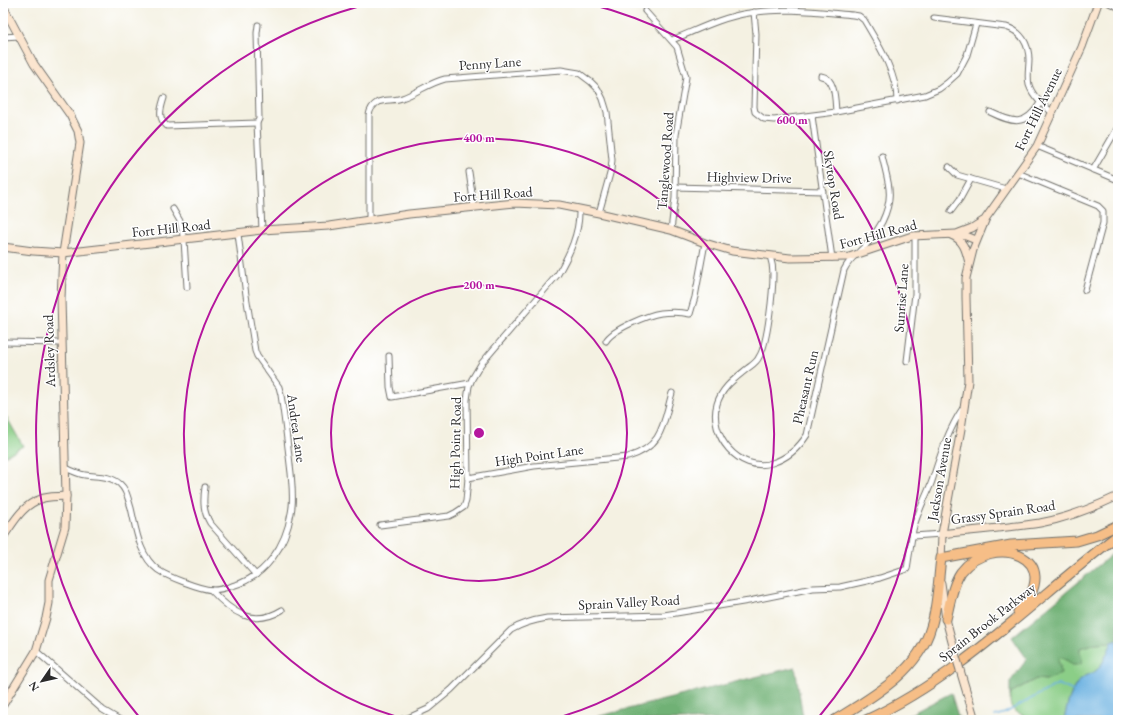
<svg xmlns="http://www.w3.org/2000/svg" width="1121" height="723" font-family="'EB Garamond',serif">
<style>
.green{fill:#8bce87;stroke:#5b7c59}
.forest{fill:#70b174;stroke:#4e6e50}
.water{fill:#69b0e0;stroke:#4a6e86}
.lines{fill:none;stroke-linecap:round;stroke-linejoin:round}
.stream{stroke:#69b0e0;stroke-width:1.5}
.street-casing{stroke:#71706b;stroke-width:7}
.secondary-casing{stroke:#71706b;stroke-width:9}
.highway-casing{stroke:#71706b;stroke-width:11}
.street{stroke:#fff;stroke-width:5}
.secondary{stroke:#fbe5cf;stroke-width:7}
.highway{stroke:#f6be87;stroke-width:9}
.secondary-bridge-casing{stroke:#71706b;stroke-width:9;stroke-linecap:butt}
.secondary-bridge{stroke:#fbe5cf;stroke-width:7}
.ring{fill:none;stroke:#b5179e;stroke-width:2}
.labels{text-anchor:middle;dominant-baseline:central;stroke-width:3;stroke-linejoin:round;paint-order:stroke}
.street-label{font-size:14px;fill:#2b2b2b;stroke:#fff}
.centre{fill:#b5179e;stroke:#fff;stroke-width:2}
.ring-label{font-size:12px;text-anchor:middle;font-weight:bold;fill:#b5179e;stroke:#fff;stroke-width:3;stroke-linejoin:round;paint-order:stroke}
</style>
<rect width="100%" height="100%" fill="#fff"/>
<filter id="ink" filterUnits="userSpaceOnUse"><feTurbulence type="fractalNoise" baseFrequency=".025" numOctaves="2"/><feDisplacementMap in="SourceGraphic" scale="8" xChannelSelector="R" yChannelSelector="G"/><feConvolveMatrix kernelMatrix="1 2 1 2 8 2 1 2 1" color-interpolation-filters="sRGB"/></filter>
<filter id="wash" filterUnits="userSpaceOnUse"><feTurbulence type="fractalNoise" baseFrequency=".012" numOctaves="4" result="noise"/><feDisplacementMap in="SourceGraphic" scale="16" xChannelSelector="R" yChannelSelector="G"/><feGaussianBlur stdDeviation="0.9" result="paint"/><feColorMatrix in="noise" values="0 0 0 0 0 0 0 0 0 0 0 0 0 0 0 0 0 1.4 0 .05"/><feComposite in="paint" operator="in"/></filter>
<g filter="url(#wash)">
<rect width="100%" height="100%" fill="#f4f1e2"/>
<!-- green -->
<g class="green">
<polygon points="3,411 23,446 3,457"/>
<path d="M1112,642c-4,9 -8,21 -15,28 -4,4 -12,5 -16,9 -11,10 -14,28 -17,41h-37v-3c-13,-6 -21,-9 -15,-25l24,-13 10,1 14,-23 8,4 4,4 8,-17 15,-5z"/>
</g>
<!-- forest -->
<g class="forest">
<path d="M1117,550l1,1v89l-6,2 -17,1 -15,5c-1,6 3,9 2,15l-4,2h-6l-4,-4 -8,-4 -2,4 2,4 1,9 -15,6 -10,-1 -24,13 -2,5v-15l17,-23 -15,-22z"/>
<polygon points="795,667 803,717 797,720 584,720"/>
<polygon points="951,693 959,720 899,720"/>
</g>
<!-- water -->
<path class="water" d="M1118,640v80h-54c3,-13 6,-31 17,-41 4,-4 12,-5 16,-9 7,-7 11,-19 15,-28z"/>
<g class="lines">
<!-- stream -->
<polyline class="stream" points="995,716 1005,713 1058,684 1073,691"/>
</g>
</g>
<g filter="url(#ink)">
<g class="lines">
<!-- street casing -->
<g class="street-casing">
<g id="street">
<polyline points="1109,3 1118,7"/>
<polyline points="645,11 677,47 686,77 676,135 675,198 671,230"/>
<polyline points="754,12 756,34 754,107 755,112 764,119 774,120 836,112 925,95 939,89 947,83 957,74 967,55 976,24"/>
<path d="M934,18l72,9c15,4 23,17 23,33 0,8 -2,16 0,25 4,12 14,20 24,28"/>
<polyline points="258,25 257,33 259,119 257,123 262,230"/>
<polyline points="3,37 19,36"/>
<path d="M672,40c25,-10 50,-23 77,-27 34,-6 70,-1 104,2l6,1 5,4c14,24 33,53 33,81"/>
<path d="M821,76c15,2 14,25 15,36"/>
<path d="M164,98c-3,10 -7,20 3,28l90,-3"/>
<path d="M990,112c23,11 35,15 50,-9"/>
<polyline points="812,116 832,258"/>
<polyline points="1037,146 1118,180"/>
<polyline points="949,167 957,175 1006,189"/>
<polyline points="1093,170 1118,127"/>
<polyline points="469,172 474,207"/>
<polyline points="1018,173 1098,206 1103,211 1103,223 1085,290"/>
<polyline points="675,187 823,191"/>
<polyline points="173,209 180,221 184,240 187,287"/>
<polyline points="951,211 960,199 971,179"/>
<path d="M369,221v-106c1,-6 4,-10 9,-13 8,-3 17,-1 24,-4 15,-5 27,-15 43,-19l116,-9 18,3 12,9 7,7 5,10 4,13 5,48 -1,10 -12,43"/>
<path d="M770,256c2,6 3,11 3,18 0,16 -5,70 -14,83 -2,5 -7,8 -11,11 -12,10 -26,19 -31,36 -9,31 22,69 55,59 16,-5 26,-14 35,-28l37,-165c5,-11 14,-17 22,-25 7,-7 11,-15 16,-23 13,-27 6,-39 0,-66"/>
<path d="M606,341c7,-12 42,-26 55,-28 10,-1 20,-1 29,1l5,-17 10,-54"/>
<polyline points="3,342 61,343"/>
<polyline points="389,356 390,387 392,397 470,383"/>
<polyline points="907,361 915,294 915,235"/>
<path d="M66,468c6,3 12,6 19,7 12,2 25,0 35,9 7,6 8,15 11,24 5,21 8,48 27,62 10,7 42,19 54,20 6,0 14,-2 20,-4 34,-9 54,-41 59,-73 3,-13 1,-27 0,-40 -3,-26 -6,-52 -10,-78l-2,-8 -22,-31 -2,-5 -9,-56 -8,-61"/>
<path d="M468,478l66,-12 94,-9c35,-10 35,-33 44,-64"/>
<path d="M205,487c-2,14 -2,24 5,36l46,52"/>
<path d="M380,525l69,-9 6,-3 9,-6 2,-6 2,-23 -1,-78 2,-14 3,-7 9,-15 77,-90c11,-19 22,-41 21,-65"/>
<polyline points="913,536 942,534"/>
<path d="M211,590c20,22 42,38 71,20"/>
<polyline points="36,651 103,710 120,720"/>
<path d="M399,720l9,-2 20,-9 23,-19 60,-60c12,-7 23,-10 36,-12l117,-3 85,-14 64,-13 27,-1 40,-9 27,-9c2,-13 4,-26 6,-39 4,-17 13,-33 19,-49 8,-25 16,-51 31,-73"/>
</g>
</g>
<!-- secondary casing -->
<g class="secondary-casing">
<g id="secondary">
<polyline points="3,6 34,64 70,115 78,131 80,143 63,253 61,298 66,496 65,527 49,580 49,603 46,618 36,651 3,705"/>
<polyline points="959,233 972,228 983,221"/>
<path d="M951,235c13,5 15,16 18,28"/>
<polyline points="3,247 33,251 63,253 262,230 329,226 409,214 515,203 559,205 599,213 671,230 705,243 732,251 790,258 849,257 912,236 956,234 966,236 976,240"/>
<path d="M942,534c32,-4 66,-6 98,-11 27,-5 53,-15 78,-27"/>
<path d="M3,537c11,-15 19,-32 38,-38 7,-3 17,-2 25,-3"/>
<polyline points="941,562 942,534 961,429 968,381 966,297 966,278 973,250 986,218 1037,146 1082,47 1098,3"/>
<polyline points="941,583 946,619 956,657"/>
<polyline points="960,670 975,720"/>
</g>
</g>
<!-- highway casing -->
<g class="highway-casing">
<g id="highway">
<path d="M946,619c4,-15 6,-34 15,-47 31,-40 108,-16 57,40"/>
<path d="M835,720c37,-23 83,-48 96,-93 7,-22 7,-46 10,-69l70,-13 66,-4 20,-6 21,-10"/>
<path d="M866,720c96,-44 169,-122 252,-185"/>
</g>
</g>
<!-- street -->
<use href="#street" class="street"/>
<!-- secondary -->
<use href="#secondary" class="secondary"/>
<!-- highway -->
<use href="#highway" class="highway"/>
<!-- secondary-bridge casing -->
<g class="secondary-bridge-casing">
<polyline id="secondary-bridge" points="956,657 960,670"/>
</g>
<!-- secondary-bridge -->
<use href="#secondary-bridge" class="secondary-bridge"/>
</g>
</g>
<!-- distance rings -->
<g class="ring">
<circle cx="479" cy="433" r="148"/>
<path d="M410 720A295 295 0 1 1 548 720"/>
<path d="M140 718A443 443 0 0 1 372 3M586 3A443 443 0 0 1 818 718"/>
</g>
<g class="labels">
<!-- street labels -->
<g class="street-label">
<text transform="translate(490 63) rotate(-4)">Penny Lane</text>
<text transform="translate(1038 109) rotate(-64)">Fort Hill Avenue</text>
<text transform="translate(665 161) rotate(-86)">Tanglewood Road</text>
<text transform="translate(749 177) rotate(1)">Highview Drive</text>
<text transform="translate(834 185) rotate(81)">Skytop Road</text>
<text transform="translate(493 194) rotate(-4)">Fort Hill Road</text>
<text transform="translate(171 228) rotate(-6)">Fort Hill Road</text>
<text transform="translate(878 234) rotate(-15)">Fort Hill Road</text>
<text transform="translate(901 298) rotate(-86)">Sunrise Lane</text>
<text transform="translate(49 351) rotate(-92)">Ardsley Road</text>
<text transform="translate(805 387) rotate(-77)">Pheasant Run</text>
<text transform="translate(297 428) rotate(82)">Andrea Lane</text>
<text transform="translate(455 443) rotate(-89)">High Point Road</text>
<text transform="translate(539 455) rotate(-8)">High Point Lane</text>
<text transform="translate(939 479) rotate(-80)">Jackson Avenue</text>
<text transform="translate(1003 512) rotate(-8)">Grassy Sprain Road</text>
<text transform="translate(629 602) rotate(-3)">Sprain Valley Road</text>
<text transform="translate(987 622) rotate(-38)">Sprain Brook Parkway</text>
</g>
</g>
<circle cx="479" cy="433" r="6" class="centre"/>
<g class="ring-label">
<text x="792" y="124">600 m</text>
<text x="479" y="142">400 m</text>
<text x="479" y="289">200 m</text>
</g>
<!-- margin -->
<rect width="1121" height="723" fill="none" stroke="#fff" stroke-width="16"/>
<!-- north arrow -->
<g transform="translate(42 681) rotate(236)" stroke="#ffffff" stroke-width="3" paint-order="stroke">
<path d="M0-3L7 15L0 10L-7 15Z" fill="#2b2b2b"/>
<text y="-6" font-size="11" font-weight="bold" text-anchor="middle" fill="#2b2b2b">N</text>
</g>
</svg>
